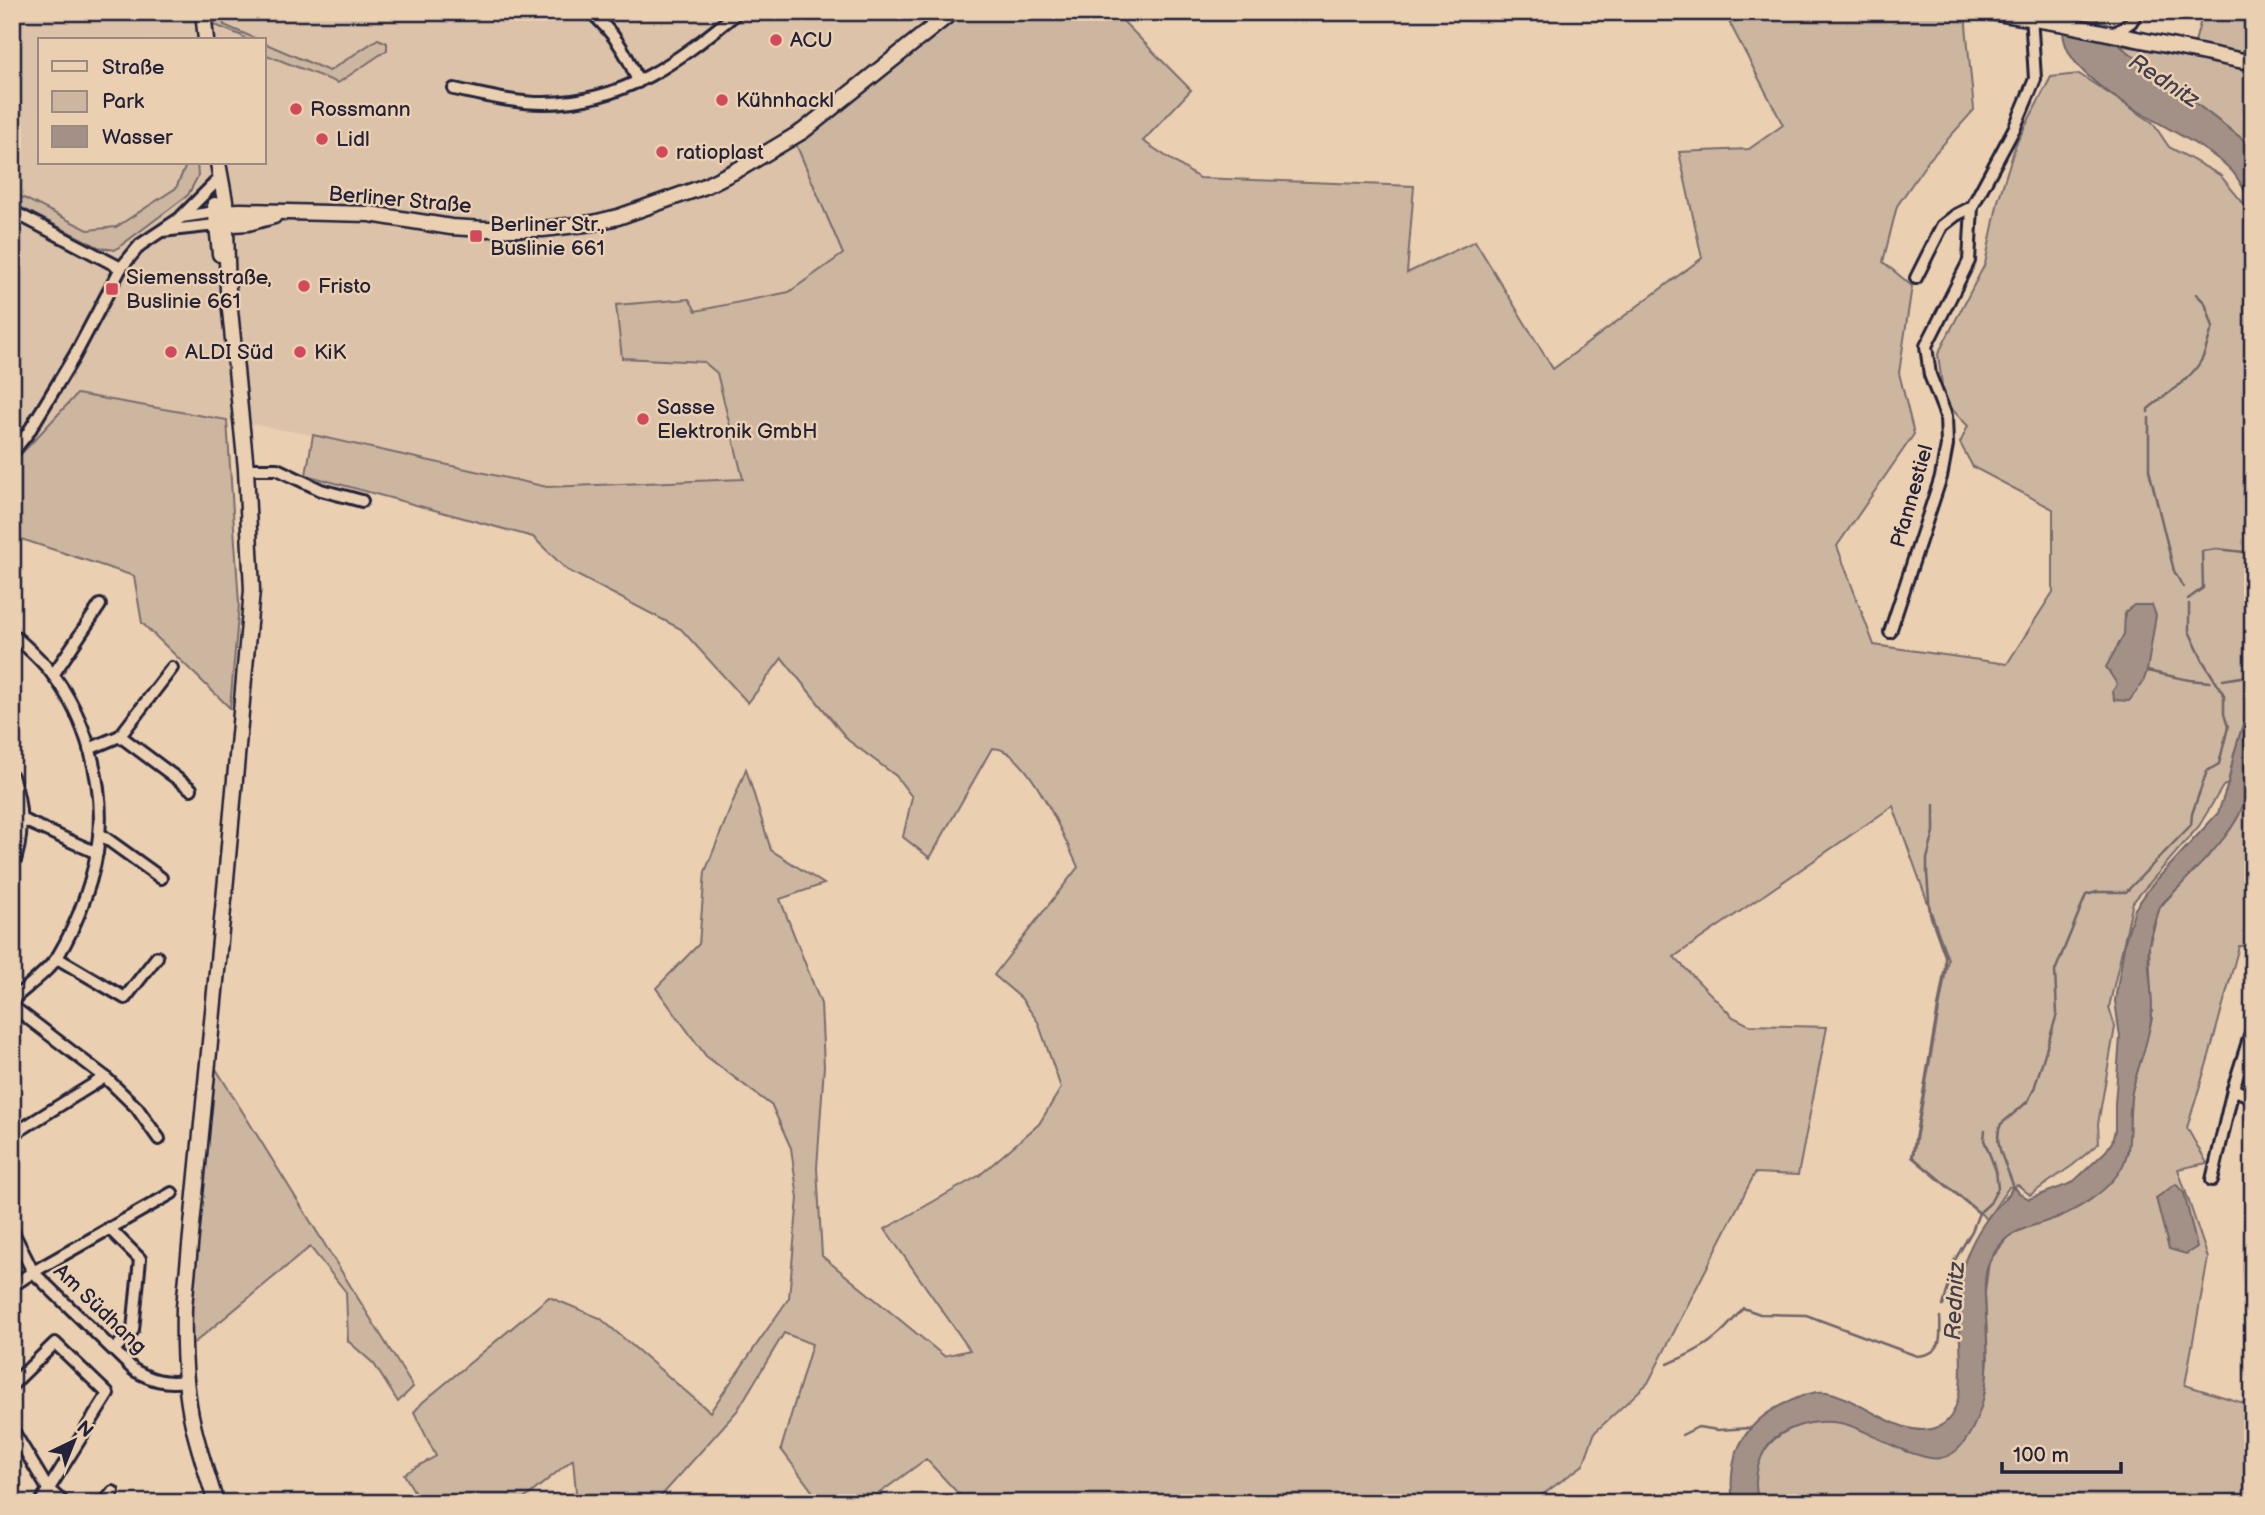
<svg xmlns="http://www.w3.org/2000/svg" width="2265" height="1515" font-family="'Balsamiq Sans',sans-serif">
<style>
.built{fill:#dbc2a8;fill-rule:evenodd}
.green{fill:#cdb6a0;stroke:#786c6e;stroke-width:2}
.water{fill:#a39187;stroke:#6f6569;stroke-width:2}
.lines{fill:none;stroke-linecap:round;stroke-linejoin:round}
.stream{stroke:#6f6569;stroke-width:2.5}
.minor-casing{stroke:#22223b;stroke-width:16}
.major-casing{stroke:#22223b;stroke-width:19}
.minor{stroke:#eacfb1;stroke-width:10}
.major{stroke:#eacfb1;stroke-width:14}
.poi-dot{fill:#d1495b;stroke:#eacfb1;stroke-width:2.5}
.labels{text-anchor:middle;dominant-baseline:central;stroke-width:5;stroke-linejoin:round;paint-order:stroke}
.poi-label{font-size:21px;fill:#22223b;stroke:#eacfb1;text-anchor:start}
.street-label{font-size:21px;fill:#22223b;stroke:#eacfb1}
.water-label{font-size:23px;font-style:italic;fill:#423e4e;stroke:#eacfb1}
</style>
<rect width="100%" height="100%" fill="#eacfb1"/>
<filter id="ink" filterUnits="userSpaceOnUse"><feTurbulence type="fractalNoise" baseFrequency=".0143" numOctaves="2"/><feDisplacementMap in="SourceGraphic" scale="14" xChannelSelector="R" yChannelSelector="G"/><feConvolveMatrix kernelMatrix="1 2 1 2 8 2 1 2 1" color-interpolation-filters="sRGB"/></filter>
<g filter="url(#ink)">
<!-- built -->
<path class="built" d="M12,12h950l-65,54 -49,186 -59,40 -94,19 -73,47 82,4 13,11 26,106 -196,8 -234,-52 -236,-41 -65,70zM40,40h224v123h-224z"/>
<!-- green -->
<g class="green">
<polygon points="214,12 222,12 224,25 259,40 247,40 240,35 215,25"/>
<path d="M962,12h152l77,78 -48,51 56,37 215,8 -7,87 68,-32 78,128 149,-111 -23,-106 70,-3 34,-24 -59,-113h243l-1,13 8,85 -46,51 -31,45 -14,56 29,24 -13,87 15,61 -77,112 37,99 133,19 46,-72v-83l-80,-42 -13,-24 8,-17 -24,-25 -6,-47 47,-90 13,-63 18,-57 35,-67 28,-3 73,48 17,25 51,28 33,40v476l-19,63 -6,30 -5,2 -24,40 -66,76 -24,105 6,20 -17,97 1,19 -26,22 -43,30 -12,-10 -9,2 -22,32 -74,-62 35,-198 -55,-153 -219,151 59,60 16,8 78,2 -29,148 -43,-2 -107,210 -53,49 -12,33 -52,38h-108l-12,-5 -6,5h-438l-41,-44 -60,44h-45l-40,-54 31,-105 -28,-11 -47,78 -82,92h-78l-4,-44 -54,44h-98l-17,-29 32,-18 -22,-44 9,-10 126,-105 51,21 110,94 79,-114 9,-100 -7,-50 -19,-42 -66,-50 -50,-68 43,-44 6,-72 41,-103 25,81 53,34 -44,15 41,105 3,62 -7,102 5,88 122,100 26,-6 -85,-121 95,-54 59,-51 22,-36 -23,-66 -17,-24 -27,-23 84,-108c-13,-28 -46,-106 -76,-117 -3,-2 -7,-1 -10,-2l-62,110 -27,-21 9,-40 -16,-21 -48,-36 -66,-82 -34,45 -67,-74 -114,-59 -34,-33 -227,-62 7,-40 234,52 196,-8 -26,-106 -13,-11 -82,-4 -6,-53 73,-6 7,12 93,-19 54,-38 -47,-110 101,-78z"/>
<polygon points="2203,12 2253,12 2253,147 2119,45 2191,57"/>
<polygon points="378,39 387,43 387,50 338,83 264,54 264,43 329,71"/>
<polygon points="187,163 197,163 198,176 188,195 115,250 98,247 12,203 12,192 88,230 116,227 176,188"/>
<polygon points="77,394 227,420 239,604 230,708 142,623 134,576 12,536 12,464"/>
<path d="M2253,770v176h-14l-30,110 -22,72 20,35 -29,6 30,89 -23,127 68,21v97h-494c-19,-55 34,-90 84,-80 23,5 44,19 64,29l68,-29 10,-31 3,-32 -3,-67 4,-32 21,-26 24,-11 25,-7 32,-18 37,-47 3,-58 21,-75 -3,-74 11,-38 55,-59 24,-34z"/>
<polygon points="213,1064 413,1387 398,1402 374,1364 348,1341 346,1292 310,1247 182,1353"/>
</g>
<!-- water -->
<g class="water">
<path d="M2064,12h30l10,20 15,13 134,102v54c-9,-8 -13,-22 -22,-31 -40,-40 -155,-75 -167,-131 -2,-8 0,-19 0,-27z"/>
<polygon points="2134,605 2152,605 2156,615 2147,671 2143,682 2129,701 2114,700 2113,691 2117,684 2106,667 2124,634 2125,612"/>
<path d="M2253,691c0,40 5,86 -14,124 -14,27 -39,49 -59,71 -6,6 -15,13 -20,21 -4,7 -10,30 -11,38 -3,25 6,51 2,75 -3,24 -14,48 -19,72 -6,29 4,58 -15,83 -14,19 -40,35 -61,43 -28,11 -49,9 -65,41 -9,16 -6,39 -5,57 1,34 5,70 -9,102 -6,16 -18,38 -37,40 -7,2 -15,-1 -22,-3 -47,-12 -64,-45 -120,-29 -12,4 -25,10 -32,22 -10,17 -13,36 -7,55h-26c-7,-49 12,-83 57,-102 13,-5 26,-12 41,-8 32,8 76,50 109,33 33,-17 17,-92 18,-122 0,-32 12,-63 32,-89 6,-9 20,-17 22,-28h3l4,6 10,6 43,-16 34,-32 6,-9 3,-12v-26l5,-67 -5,-36 10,-60 10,-32 16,-23 67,-73 10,-29 6,-30z"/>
<polygon points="2176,1184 2184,1193 2197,1247 2186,1254 2169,1249 2156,1198"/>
</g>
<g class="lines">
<!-- stream -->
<g class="stream">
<path d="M2148,412v-3c18,-15 43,-29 54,-50 5,-10 6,-21 11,-32l-8,-24 -9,-9"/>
<polyline points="2149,418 2149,470 2174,571 2183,587"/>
<polyline points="2188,599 2203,588 2202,551 2217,549 2253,553"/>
<polyline points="2147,671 2189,680 2210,682"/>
<polyline points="2223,680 2253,675"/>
<polyline points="1934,805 1934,832 1927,859 1927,873 1930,914 1945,956 1945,968 1912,1157 1979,1213"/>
<path d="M2014,1189c-4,-19 -23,-45 -13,-65l18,-15 9,-8 6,-12 23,-75 -2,-43 31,-76 11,-3h29l65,-67 1,-11 15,-43 12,-7 9,-37 -4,-13v-19l-21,-34 -14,-30v-27"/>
<polyline points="1943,1306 1950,1280 1953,1263 1972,1231 1979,1213 1990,1203 1998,1188 1996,1171 1984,1140 1985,1130"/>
<path d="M1668,1364c36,-16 50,-24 75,-56l17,6 46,1 111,41c26,-2 24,-18 23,-39"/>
<polyline points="1682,1435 1698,1427 1718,1430 1750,1428"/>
</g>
<!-- minor casing -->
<g class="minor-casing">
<g id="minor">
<path d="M591,12c23,22 36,40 47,70"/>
<polyline points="2114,34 2131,22 2137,12"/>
<path d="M454,89c29,6 60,14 90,14 81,0 134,-42 194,-91"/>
<polyline points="12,211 121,268"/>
<polyline points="182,216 215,183"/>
<polyline points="162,231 216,225"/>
<polyline points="1916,278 1942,226 1956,215 1972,207"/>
<polyline points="12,453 28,433 75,355 121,268 140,245 182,217 215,212"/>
<polyline points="246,469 277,469 321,490 362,501"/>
<polyline points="1890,632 1941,477 1947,445 1946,416 1930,375 1926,346 1969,261 1972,207 2015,127 2035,79 2031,14"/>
<path d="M12,634c14,12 30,26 41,41 33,43 51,107 46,161 -3,38 -21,87 -41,120 -9,15 -33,32 -46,44"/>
<polyline points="53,675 100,605"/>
<polyline points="120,736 191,789"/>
<polyline points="89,749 120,736 172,668"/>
<path d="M12,776c11,29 12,64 0,92"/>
<polyline points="21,819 97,853"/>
<polyline points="100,834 161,878"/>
<polyline points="57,958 125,998 157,957"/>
<polyline points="12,1006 105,1077 137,1108 159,1139"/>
<polyline points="2233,1089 2253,1098"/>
<polyline points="12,1135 105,1077"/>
<polyline points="2212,1180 2233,1089 2253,1026"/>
<polyline points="109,1228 140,1259 133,1330 114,1350"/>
<path d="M12,1230l21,42 101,98c17,10 31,14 51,11"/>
<polyline points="12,1286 33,1272 172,1193"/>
<polyline points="12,1385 55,1343 108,1394 40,1503"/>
<polyline points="12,1429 48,1489 64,1503"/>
<polyline points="104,1503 113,1492"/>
</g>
</g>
<!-- major casing -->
<g class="major-casing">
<g id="major">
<polyline points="203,12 206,40"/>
<polyline points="1991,12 2059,23 2253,63"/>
<polyline points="215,205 220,254"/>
<polyline points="215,212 241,211 370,214 451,227 484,229 543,229 593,223 618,217 703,187 741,168 803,131 952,12"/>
<polyline points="218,225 248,223 274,216"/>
<path d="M216,1503c-8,-26 -17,-52 -23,-78 -9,-39 -10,-78 -9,-118l42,-428 26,-289 -6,-121 -18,-179 -3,-89 -7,-38"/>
</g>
</g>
<!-- minor -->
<use href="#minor" class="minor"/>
<!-- major -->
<use href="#major" class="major"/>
</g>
</g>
<!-- markers -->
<g class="poi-dot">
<circle cx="776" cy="40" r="7"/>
<circle cx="722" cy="100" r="7"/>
<circle cx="296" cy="109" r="7"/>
<circle cx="322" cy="139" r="7"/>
<circle cx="662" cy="152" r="7"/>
<rect x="469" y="229" width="14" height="14" rx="3.5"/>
<circle cx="304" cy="286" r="7"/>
<rect x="105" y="282" width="14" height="14" rx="3.5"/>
<circle cx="171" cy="352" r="7"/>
<circle cx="300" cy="352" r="7"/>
<circle cx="643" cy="419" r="7"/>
</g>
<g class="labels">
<!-- poi labels -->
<g class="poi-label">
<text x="790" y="40">ACU</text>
<text x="736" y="100">Kühnhackl</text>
<text x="310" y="109">Rossmann</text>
<text x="336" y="139">Lidl</text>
<text x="676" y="152">ratioplast</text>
<text x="490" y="224">Berliner Str.,<tspan x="490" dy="24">Buslinie 661</tspan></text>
<text x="126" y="277">Siemensstraße,<tspan x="126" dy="24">Buslinie 661</tspan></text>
<text x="318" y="286">Fristo</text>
<text x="185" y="352">ALDI Süd</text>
<text x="314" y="352">KiK</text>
<text x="657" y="407">Sasse<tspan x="657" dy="24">Elektronik GmbH</tspan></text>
</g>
<!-- street labels -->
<g class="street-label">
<text transform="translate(400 200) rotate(5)">Berliner Straße</text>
<text transform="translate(1912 496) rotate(-74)">Pfannestiel</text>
<text transform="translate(100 1309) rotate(44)">Am Südhang</text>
</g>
<!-- water labels -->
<g class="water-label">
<text transform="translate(2164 81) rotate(33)">Rednitz</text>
<text transform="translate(1955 1301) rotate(-87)">Rednitz</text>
</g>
</g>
<!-- margin -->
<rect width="2265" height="1515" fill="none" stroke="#eacfb1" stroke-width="42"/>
<rect x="21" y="21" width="2223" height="1473" fill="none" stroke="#22223b" stroke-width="2.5" filter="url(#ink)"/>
<!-- legend -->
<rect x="38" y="38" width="228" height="126" fill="#eacfb1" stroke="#9a8a82" stroke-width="2"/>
<rect x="52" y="61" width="35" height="10" fill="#eacfb1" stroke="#9a8a82" stroke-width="2"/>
<text x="102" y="74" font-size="21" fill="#22223b">Straße</text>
<rect x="52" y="91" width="35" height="21" fill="#cdb6a0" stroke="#9a8a82" stroke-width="2"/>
<text x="102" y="108" font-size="21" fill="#22223b">Park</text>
<rect x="52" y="126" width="35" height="21" fill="#a39187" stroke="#9a8a82" stroke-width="2"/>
<text x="102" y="144" font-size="21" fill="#22223b">Wasser</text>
<!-- north arrow -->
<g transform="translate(74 1441) rotate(43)" stroke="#eacfb1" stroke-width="5" paint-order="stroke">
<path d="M0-5L12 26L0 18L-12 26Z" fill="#22223b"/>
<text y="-10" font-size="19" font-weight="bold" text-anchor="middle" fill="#22223b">N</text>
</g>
<!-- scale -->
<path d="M2002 1462v10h119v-10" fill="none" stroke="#22223b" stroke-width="3.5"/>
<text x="2013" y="1462" font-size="21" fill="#22223b" stroke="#eacfb1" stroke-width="5" paint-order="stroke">100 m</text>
</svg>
